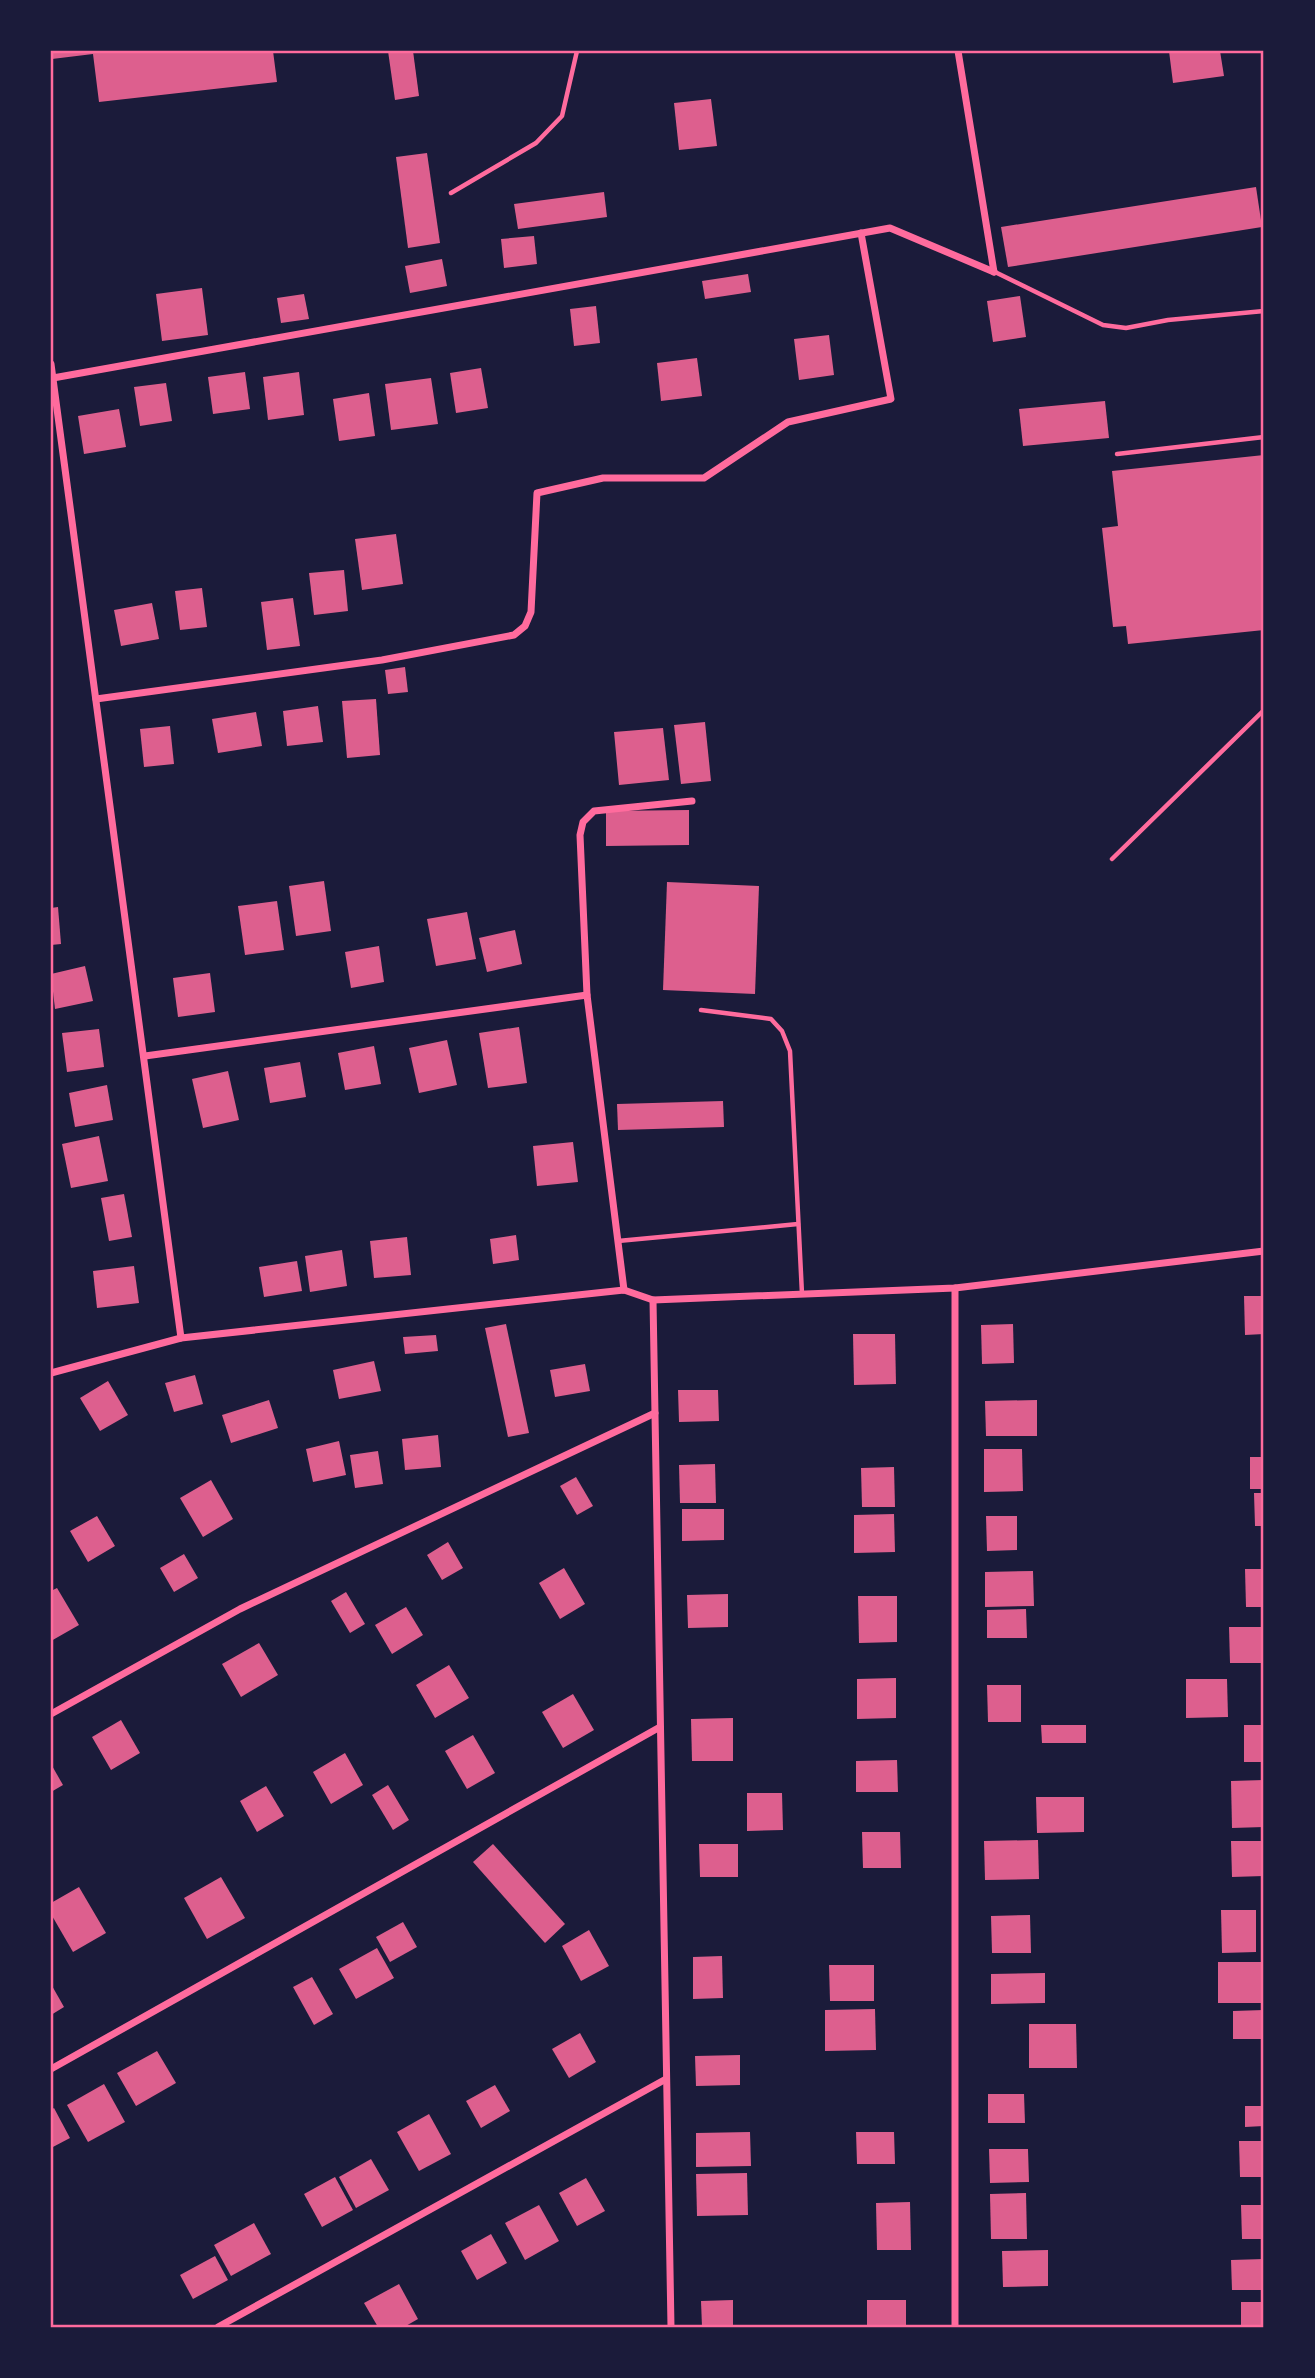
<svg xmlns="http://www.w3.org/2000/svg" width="1315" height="2378" font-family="'Fira Sans',sans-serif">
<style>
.building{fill:#dd5f8e}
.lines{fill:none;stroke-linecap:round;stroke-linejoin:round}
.service{stroke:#ff6b9d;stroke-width:4.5}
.minor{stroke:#ff6b9d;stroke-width:7}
.neatline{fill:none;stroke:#ff6b9d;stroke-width:2.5}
</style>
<rect width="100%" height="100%" fill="#1b1b3a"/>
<!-- building -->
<g class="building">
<polygon points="51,51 273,51 277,82 99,102 93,54 52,59"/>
<polygon points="388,51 413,51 419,96 395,100"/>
<polygon points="1169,51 1220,51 1224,76 1173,83"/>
<polygon points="711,99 717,146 679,150 674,103"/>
<polygon points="427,153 440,243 408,248 396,157"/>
<polygon points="1256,187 1262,227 1008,267 1001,227"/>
<polygon points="604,192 607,217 518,229 514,204"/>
<polygon points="534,236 537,264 504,268 501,239"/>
<polygon points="442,259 447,286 410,293 405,266"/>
<polygon points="748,274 751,292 705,299 702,281"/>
<polygon points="202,288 208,335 162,341 156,294"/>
<polygon points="304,294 309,319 281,323 277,298"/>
<polygon points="1020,296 1026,337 993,342 987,301"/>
<polygon points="596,306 600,343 574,346 570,309"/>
<polygon points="829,335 834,375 799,380 794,339"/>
<polygon points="697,358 702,396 661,401 657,363"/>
<polygon points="481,368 488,408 456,413 450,373"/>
<polygon points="245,372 250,409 213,414 208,377"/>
<polygon points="299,372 304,415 268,420 263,377"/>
<polygon points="431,378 438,424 391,430 385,384"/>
<polygon points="166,383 172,421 140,426 134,387"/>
<polygon points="369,393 375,436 339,441 333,399"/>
<polygon points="1105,401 1109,438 1023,446 1019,409"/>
<polygon points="119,409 126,447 84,454 78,416"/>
<polygon points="1264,455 1264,630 1128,644 1126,626 1113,627 1102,528 1118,526 1112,471"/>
<polygon points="396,534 403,584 362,590 355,539"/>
<polygon points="344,570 348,611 314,615 309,573"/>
<polygon points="202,588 207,627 180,630 175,591"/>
<polygon points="293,598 300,646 267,650 261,602"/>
<polygon points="152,603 159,639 121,646 114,610"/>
<polygon points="405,667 408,692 388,694 385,670"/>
<polygon points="376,699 380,755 347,758 342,701"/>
<polygon points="318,706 323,742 287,746 283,711"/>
<polygon points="256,712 262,746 218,753 212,719"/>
<polygon points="705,722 711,781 681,784 674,725"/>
<polygon points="170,726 174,764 144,767 140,729"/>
<polygon points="663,728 669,780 619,785 614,732"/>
<polygon points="689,810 689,845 606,846 606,811"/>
<polygon points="324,881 331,931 296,936 289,886"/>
<polygon points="667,882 759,886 755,994 663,990"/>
<polygon points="277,901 284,950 245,955 238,906"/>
<polygon points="58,907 61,944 51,945 51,908"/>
<polygon points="467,912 476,959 436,966 427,919"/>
<polygon points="515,930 522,964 487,972 479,938"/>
<polygon points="379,946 384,982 351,988 345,952"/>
<polygon points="85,966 93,1001 55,1009 51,974"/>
<polygon points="210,973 215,1012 178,1017 173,978"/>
<polygon points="519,1027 527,1083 488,1088 479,1033"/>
<polygon points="99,1029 104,1067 67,1072 62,1033"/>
<polygon points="447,1040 457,1085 419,1093 409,1048"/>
<polygon points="374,1046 381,1084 345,1090 338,1053"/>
<polygon points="300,1062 306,1097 270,1103 264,1068"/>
<polygon points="228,1071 239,1120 203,1128 192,1079"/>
<polygon points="107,1085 113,1120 75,1127 69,1093"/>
<polygon points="723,1101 724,1127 618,1130 617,1104"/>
<polygon points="99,1136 108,1181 71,1188 62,1144"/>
<polygon points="573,1142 578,1182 537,1186 533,1146"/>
<polygon points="124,1194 132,1237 109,1241 101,1198"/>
<polygon points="516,1235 519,1260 493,1264 490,1239"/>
<polygon points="407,1237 411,1275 374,1278 370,1241"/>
<polygon points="342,1250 347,1286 310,1292 305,1256"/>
<polygon points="297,1261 302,1291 264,1297 259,1267"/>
<polygon points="134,1266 139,1303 97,1308 93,1271"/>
<polygon points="1244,1296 1264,1296 1264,1334 1245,1335"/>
<polygon points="506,1324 529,1433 508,1437 485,1328"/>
<polygon points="1013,1324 1014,1363 982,1364 981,1325"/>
<polygon points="853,1334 895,1334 896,1384 854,1385"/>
<polygon points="436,1335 438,1351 405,1354 403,1337"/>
<polygon points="374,1361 381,1391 339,1399 333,1370"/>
<polygon points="585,1364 590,1391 555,1397 550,1370"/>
<polygon points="195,1375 203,1404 174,1412 165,1383"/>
<polygon points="108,1381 128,1415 100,1431 80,1398"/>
<polygon points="678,1390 718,1390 719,1421 679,1422"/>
<polygon points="269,1400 278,1428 231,1443 222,1415"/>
<polygon points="1037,1400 1037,1436 986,1436 985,1401"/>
<polygon points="438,1435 441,1467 405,1470 402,1439"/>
<polygon points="339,1441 346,1475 313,1482 306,1449"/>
<polygon points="984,1449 1022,1449 1023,1491 984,1492"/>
<polygon points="378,1451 383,1484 355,1488 350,1455"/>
<rect x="1250" y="1457" width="14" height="32"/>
<polygon points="715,1464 716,1503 680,1503 679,1465"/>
<polygon points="894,1467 895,1507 862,1507 861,1468"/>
<polygon points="576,1477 593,1506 577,1515 560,1486"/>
<polygon points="211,1480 233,1519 203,1537 180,1498"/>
<polygon points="1254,1493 1264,1493 1264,1526 1255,1526"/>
<polygon points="682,1509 724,1509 724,1540 682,1541"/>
<polygon points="894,1514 895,1552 854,1553 854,1515"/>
<polygon points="97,1516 115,1546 88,1562 70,1531"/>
<polygon points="986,1516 1017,1516 1017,1550 987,1551"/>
<polygon points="448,1542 463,1568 442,1580 427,1555"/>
<polygon points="184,1554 198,1578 174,1592 160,1568"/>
<polygon points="564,1568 585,1604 560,1619 539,1583"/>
<polygon points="1245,1569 1264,1569 1264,1607 1246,1607"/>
<polygon points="1033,1571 1034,1606 985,1607 985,1572"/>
<polygon points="57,1588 79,1625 51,1641 51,1591"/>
<polygon points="346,1592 365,1624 350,1633 331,1601"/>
<polygon points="728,1594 728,1627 688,1628 687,1595"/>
<polygon points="858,1596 897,1596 897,1642 859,1643"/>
<polygon points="406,1607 423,1635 392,1654 375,1625"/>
<polygon points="1026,1609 1027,1638 987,1638 987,1610"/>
<polygon points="1229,1627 1264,1627 1264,1663 1230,1663"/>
<polygon points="259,1643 278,1675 241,1697 222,1664"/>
<polygon points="449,1665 469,1698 435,1718 416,1685"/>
<polygon points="896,1678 896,1718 857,1719 857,1679"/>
<polygon points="1186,1679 1227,1679 1228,1717 1186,1718"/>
<polygon points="987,1685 1021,1685 1021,1722 988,1722"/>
<polygon points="573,1694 594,1730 563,1748 542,1712"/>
<polygon points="733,1718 733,1761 692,1761 691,1719"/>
<polygon points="121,1720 140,1753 111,1770 92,1737"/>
<polygon points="1041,1725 1086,1725 1086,1743 1042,1743"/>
<rect x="1244" y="1725" width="20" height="37"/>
<polygon points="473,1735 495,1773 467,1789 445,1751"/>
<polygon points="345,1753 363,1785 331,1804 313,1772"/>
<polygon points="897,1760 898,1792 856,1792 856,1761"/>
<polygon points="51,1764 63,1785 51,1792"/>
<polygon points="1264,1780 1264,1827 1232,1828 1231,1781"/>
<polygon points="388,1785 409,1820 393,1830 372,1795"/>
<polygon points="266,1786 284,1816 257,1832 240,1801"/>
<polygon points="747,1793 782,1793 783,1830 747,1831"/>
<polygon points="1036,1797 1084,1797 1084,1832 1037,1833"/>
<polygon points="862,1832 900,1832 901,1868 863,1868"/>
<polygon points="1038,1840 1039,1879 985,1880 984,1841"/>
<polygon points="1231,1841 1264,1841 1264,1876 1232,1877"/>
<polygon points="493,1844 565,1924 545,1943 473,1862"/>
<polygon points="699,1844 738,1844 738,1877 700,1877"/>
<polygon points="221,1877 245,1918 207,1939 184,1898"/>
<polygon points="79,1887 106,1933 73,1952 51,1914 51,1903"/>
<polygon points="1221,1910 1256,1910 1256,1952 1222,1953"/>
<polygon points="1030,1915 1031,1953 992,1953 991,1916"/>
<polygon points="403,1922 417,1947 390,1962 376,1937"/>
<polygon points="589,1930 609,1966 581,1981 562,1946"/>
<polygon points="377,1948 394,1978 356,1999 339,1969"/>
<polygon points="722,1956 723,1998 693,1999 693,1957"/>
<rect x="1218" y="1962" width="46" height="41"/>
<polygon points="829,1965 874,1965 874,2001 830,2001"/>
<polygon points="1045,1973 1045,2003 991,2004 991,1974"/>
<polygon points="312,1977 333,2014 314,2025 293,1987"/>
<polygon points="51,1984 64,2007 51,2015"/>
<polygon points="875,2009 876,2050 825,2051 825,2010"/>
<polygon points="1264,2010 1264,2039 1233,2039 1233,2011"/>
<polygon points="1029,2024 1076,2024 1077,2068 1029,2068"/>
<polygon points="580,2033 596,2062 569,2078 552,2049"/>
<polygon points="157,2051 176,2083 136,2106 117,2073"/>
<polygon points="740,2055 740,2085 696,2086 695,2056"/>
<polygon points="104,2084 125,2122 88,2142 67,2105"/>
<polygon points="495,2085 510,2111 481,2128 466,2101"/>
<polygon points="988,2094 1024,2094 1025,2123 988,2123"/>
<polygon points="1245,2106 1264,2106 1264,2126 1245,2127"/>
<polygon points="54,2108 70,2138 51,2148 51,2110"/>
<polygon points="429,2114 451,2154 419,2171 397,2132"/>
<polygon points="750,2132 751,2166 696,2167 696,2133"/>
<polygon points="856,2132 894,2132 895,2164 857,2164"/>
<polygon points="1239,2141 1264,2141 1264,2177 1240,2177"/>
<polygon points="989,2149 1028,2149 1029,2182 990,2183"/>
<polygon points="371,2159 389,2190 356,2208 339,2177"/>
<polygon points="747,2173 748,2215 697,2216 696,2174"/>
<polygon points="335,2177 353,2210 322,2227 304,2194"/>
<polygon points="586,2178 605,2211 577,2226 559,2193"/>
<polygon points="1026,2193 1027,2239 991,2239 990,2194"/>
<polygon points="910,2202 911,2250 877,2250 876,2203"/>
<polygon points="539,2205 559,2241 525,2260 505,2223"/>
<polygon points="1241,2205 1264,2205 1264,2239 1242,2239"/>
<polygon points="254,2223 271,2254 231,2276 214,2245"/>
<polygon points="491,2234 507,2263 477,2280 461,2251"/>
<polygon points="1048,2250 1048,2286 1003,2287 1002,2251"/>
<polygon points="215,2256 228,2280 193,2299 180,2275"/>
<polygon points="1264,2259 1264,2290 1232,2290 1231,2260"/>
<polygon points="399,2284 418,2319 404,2327 378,2327 364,2303"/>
<polygon points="733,2300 733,2327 702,2327 701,2301"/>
<rect x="867" y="2300" width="39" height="27"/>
<rect x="1241" y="2302" width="23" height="25"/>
</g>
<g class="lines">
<!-- service -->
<g class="service">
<polyline points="451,193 536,143 562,116 577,51"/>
<polyline points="995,272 1103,325 1126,328 1168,320 1264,311"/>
<polyline points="1117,454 1264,437"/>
<polyline points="1112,859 1264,710"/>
<polyline points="701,1010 771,1019 782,1031 790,1051 802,1294"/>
<polyline points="618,1241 798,1224"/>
</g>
<!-- minor -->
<g class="minor">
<polyline points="958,51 994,272"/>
<polyline points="51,364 181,1338"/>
<polyline points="53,378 890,228 994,272"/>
<polyline points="96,699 382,660 514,635 525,626 531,612 537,493 603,478 704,478 788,422 891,399 861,233"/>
<polyline points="587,995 580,835 583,822 594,811 692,801"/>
<polyline points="145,1056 587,995 624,1290"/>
<polyline points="955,1288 955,2327"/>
<polyline points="653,1300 671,2327"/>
<polyline points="51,1373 181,1338 624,1290 653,1300 955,1288 1264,1251"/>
<polyline points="51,1714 240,1609 655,1413"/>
<polyline points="51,2069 660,1727"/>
<polyline points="218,2327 666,2079"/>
</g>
</g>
<!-- border -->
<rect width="1315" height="2378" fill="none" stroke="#1b1b3a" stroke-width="105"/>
<rect x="52" y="52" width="1210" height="2274" class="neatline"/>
</svg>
